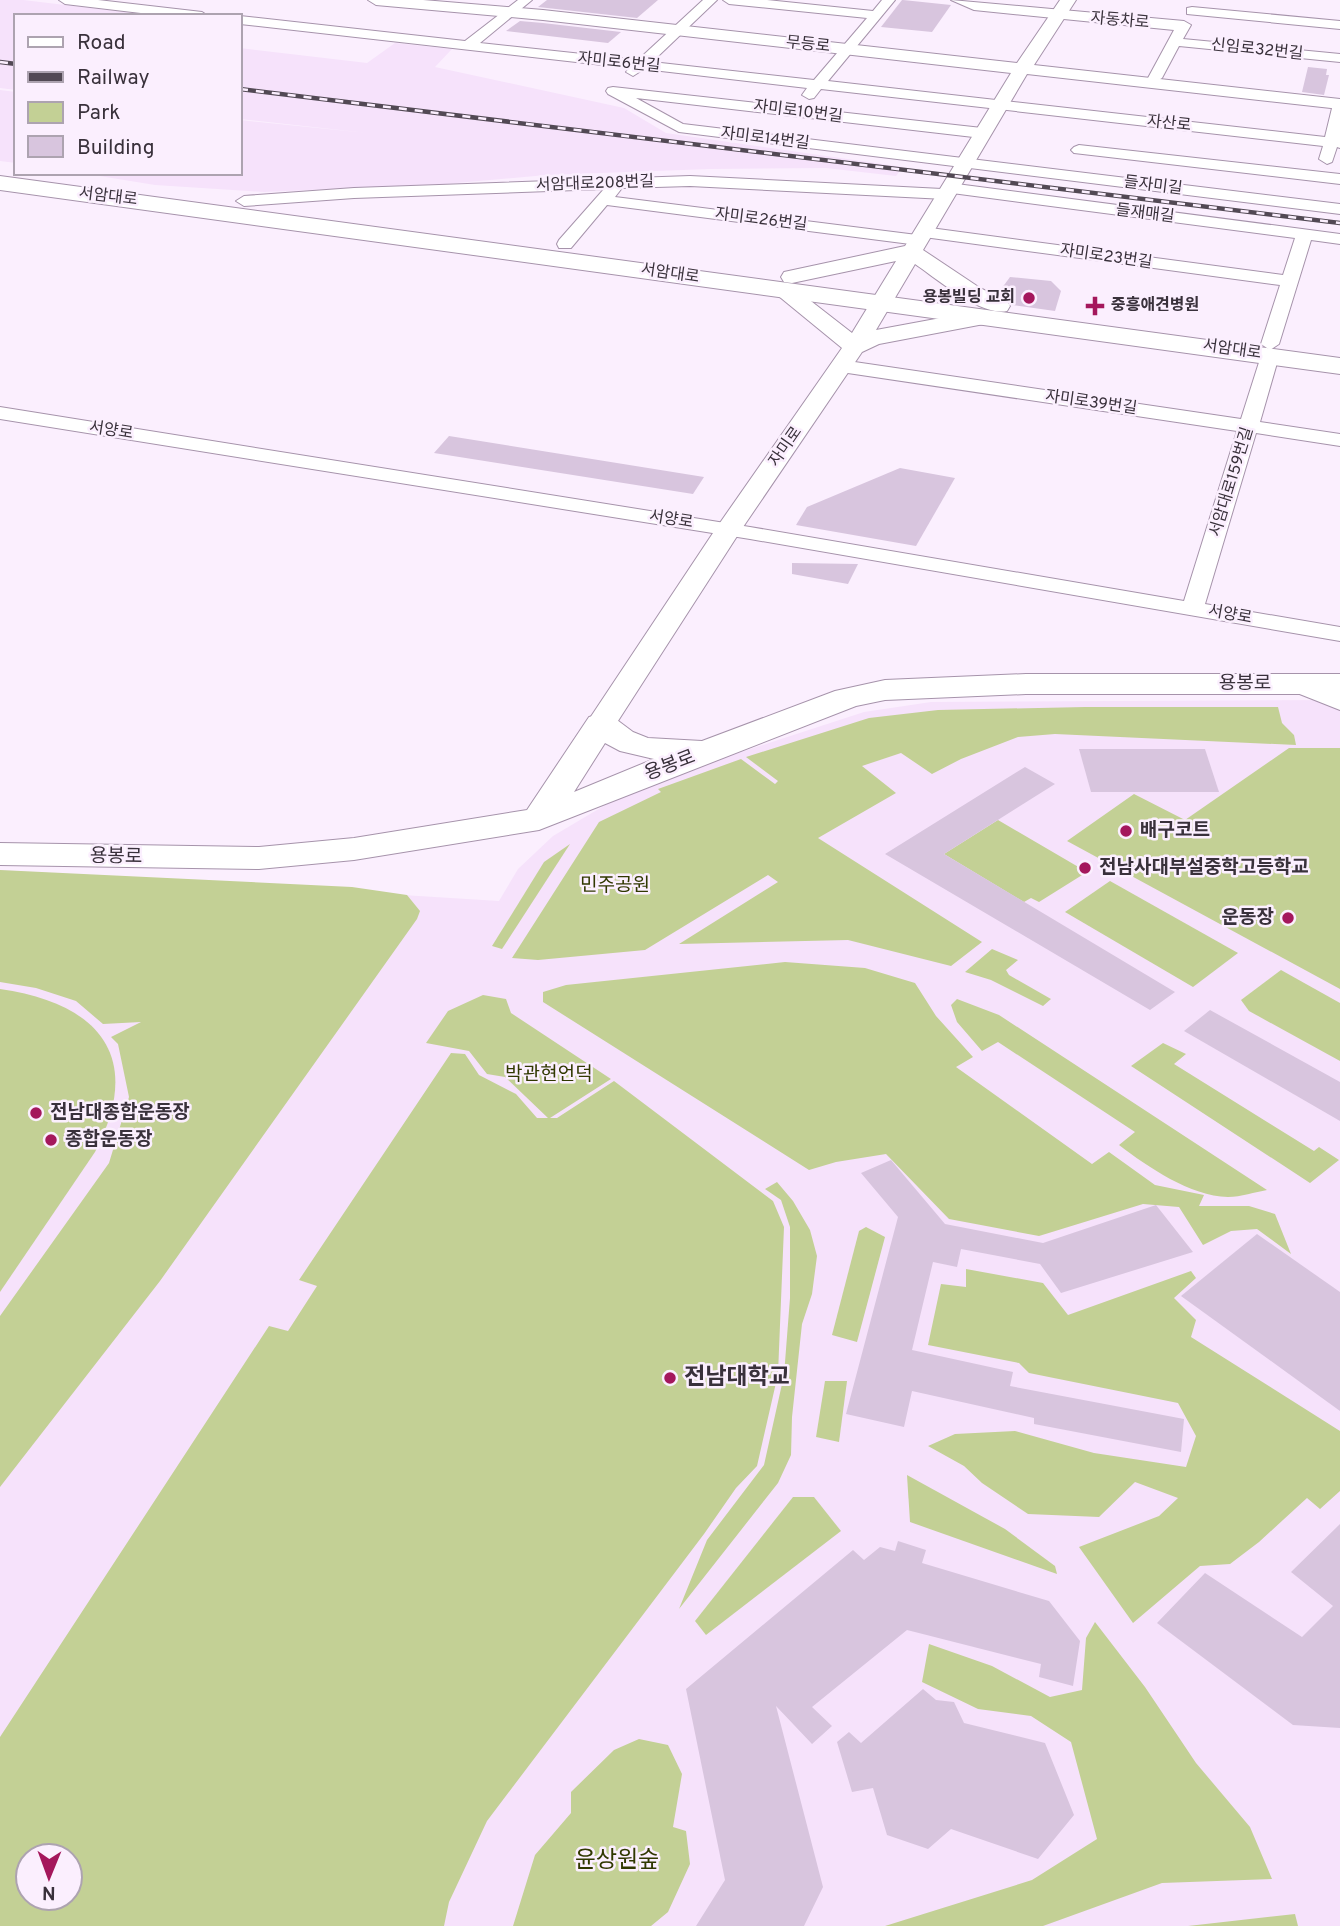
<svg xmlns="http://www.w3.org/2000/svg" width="1340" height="1926" font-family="Overpass,'Noto Sans KR',sans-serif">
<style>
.built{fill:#f6e2fb;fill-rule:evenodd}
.green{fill:#c3d095;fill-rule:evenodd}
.building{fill:#d8c5de}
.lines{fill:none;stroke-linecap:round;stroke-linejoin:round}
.minor-casing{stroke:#a693ab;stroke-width:2}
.tertiary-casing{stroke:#a693ab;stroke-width:2}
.secondary-casing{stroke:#a693ab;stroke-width:2}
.primary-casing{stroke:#a693ab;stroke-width:2}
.minor{fill:#fff;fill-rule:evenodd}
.tertiary{fill:#fff;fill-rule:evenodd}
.secondary{fill:#fff;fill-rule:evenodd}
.primary{fill:#fff;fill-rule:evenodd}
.rail-casing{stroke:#524954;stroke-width:4.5}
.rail{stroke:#fbeffe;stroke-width:2.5;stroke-dasharray:8;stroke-linecap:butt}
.poi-dot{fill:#a4175c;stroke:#fbeffe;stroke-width:2.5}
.labels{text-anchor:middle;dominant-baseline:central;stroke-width:5;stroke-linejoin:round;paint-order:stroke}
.far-street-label{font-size:16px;fill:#39313b;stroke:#fbeffe}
.far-poi-label{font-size:16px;font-weight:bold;fill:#39313b;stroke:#fbeffe;text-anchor:end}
.street-label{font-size:19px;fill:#39313b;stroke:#fbeffe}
.poi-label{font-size:19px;font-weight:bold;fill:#39313b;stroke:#fbeffe;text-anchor:start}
.park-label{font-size:19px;fill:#303800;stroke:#fbeffe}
.near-poi-label{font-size:23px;font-weight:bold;fill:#39313b;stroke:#fbeffe;text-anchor:start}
.near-park-label{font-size:23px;fill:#303800;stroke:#fbeffe}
</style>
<rect width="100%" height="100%" fill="#fbeffe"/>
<!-- built -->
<g class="built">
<polygon points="0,0 23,0 158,16 16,16 16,90 0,88"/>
<polygon points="395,43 452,49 435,67 624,108 666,133 903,167 896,176 826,168 710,169 546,175 445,184 264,192 155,185 81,173 240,173 240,120 367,133 240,119 240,48 367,63"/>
<polygon points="0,90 16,92 16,163 0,161"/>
<path d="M1340,700v1226h-1340v-1056l499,31 19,-32 35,-33 54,-32 76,-33 181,-59 67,-10zM28,1856h42v42h-42z"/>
</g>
<!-- green -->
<g class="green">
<polygon points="1085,707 1278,707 1282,723 1294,735 1296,745 1055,734 1018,737 961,759 932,774 901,753 862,766 896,793 818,838 982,942 951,966 848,940 679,944 778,882 768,875 645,950 538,960 512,958 599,822 661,792 658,789 741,759 775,784 778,781 746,757 869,718 938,710"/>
<polygon points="1289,748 1340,748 1340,989 1067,841 1134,794 1185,820"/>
<polygon points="998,820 1087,872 1039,902 1031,898 1024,902 944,854"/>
<polygon points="570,844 502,949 492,946 544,862"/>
<polygon points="0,870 352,887 407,895 420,911 417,919 160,1281 0,1487 0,1316 109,1163 129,1097 118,1044 111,1037 141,1022 103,1024 76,1001 36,988 0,982"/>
<polygon points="1110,881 1238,953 1193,987 1065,912"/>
<polygon points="992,949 1018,960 1006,970 1009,975 1051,999 1043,1006 991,980 965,972"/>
<polygon points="785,962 865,968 915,983 936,1016 973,1057 956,1067 1092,1164 1109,1152 1155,1185 1204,1195 1199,1206 1249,1206 1275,1214 1291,1254 1257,1229 1231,1231 1203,1245 1179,1207 1143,1204 1039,1236 949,1219 886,1154 836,1162 809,1170 543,1002 543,992 566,985"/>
<polygon points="1281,970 1340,1003 1340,1061 1249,1011 1241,1000"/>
<path d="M0,989c99,14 145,68 95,163l-95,140z"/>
<path d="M483,995l23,4 5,14 100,66 -61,39h7l57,-37 159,120 11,26 -6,147 -21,92 -21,22 -32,46 -217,287 -38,81 -5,24h-444v-189l269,-411 19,5 29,-45 -18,-6 152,-227 14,1 14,21 37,19 21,24h11l-43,-41 -18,-3 -18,-23 -43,-8 22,-32zM28,1856h42v42h-42z"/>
<path d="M957,999l42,16 268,175c-12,2 -26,7 -39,7 -38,-1 -80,-30 -109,-52l16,-13 -137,-90 -16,9 -25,-29 -6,-17z"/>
<polygon points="1163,1043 1186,1054 1174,1064 1314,1151 1319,1147 1339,1160 1310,1183 1131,1066"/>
<polygon points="777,1182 793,1201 810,1230 817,1256 812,1294 802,1324 792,1417 791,1455 778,1483 679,1609 707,1540 764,1465 784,1375 790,1298 790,1227 781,1200 765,1189"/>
<polygon points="866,1227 885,1237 857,1342 832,1335 859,1231"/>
<polygon points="966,1269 1043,1283 1068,1315 1191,1271 1196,1278 1174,1298 1196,1320 1191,1337 1340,1431 1340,1491 1320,1509 1307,1498 1259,1542 1230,1564 1200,1566 1133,1623 1079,1547 1159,1516 1178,1498 1135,1482 1099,1517 1028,1514 982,1483 964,1466 928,1446 955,1434 1015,1431 1094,1453 1186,1467 1196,1436 1178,1403 1029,1373 1019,1363 928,1345 941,1284 966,1287"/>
<polygon points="825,1381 847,1381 839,1442 816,1437"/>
<polygon points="907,1475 1005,1529 1055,1566 1057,1574 910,1522"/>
<polygon points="793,1497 814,1497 841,1531 706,1635 695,1621"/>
<polygon points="1095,1622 1145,1687 1196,1763 1250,1827 1272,1879 1162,1883 1043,1926 885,1926 1032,1880 1097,1839 1071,1742 1031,1716 978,1709 922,1682 929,1644 992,1666 1050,1697 1082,1690 1086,1638"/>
<polygon points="639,1739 668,1745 682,1774 673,1827 686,1831 690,1864 668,1912 651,1926 513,1926 535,1855 571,1813 571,1792 614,1750"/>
<polygon points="1295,1914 1298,1926 1188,1926"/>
</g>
<!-- building -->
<g class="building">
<polygon points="547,0 658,0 637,18 538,7"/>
<polygon points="902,0 903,0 951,5 932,32 881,27"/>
<polygon points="520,21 543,23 621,32 608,43 506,31"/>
<polygon points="1308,67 1327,69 1326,75 1329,75 1324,95 1302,92"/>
<polygon points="1010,277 1051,281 1061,291 1055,311 1012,305 999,292"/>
<polygon points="449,436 704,477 693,494 434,453"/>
<polygon points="900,468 955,478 916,546 796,525 807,507"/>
<polygon points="792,563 858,564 848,584 792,574"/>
<polygon points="1079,749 1205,749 1219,792 1091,792"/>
<polygon points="1025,767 1055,784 944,854 1175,992 1150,1010 885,854"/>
<polygon points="1210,1010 1340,1082 1340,1121 1184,1031"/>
<polygon points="891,1160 945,1224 1043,1243 1156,1205 1193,1252 1061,1293 1040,1264 961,1249 957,1267 933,1262 912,1350 1013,1372 1010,1386 1184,1419 1181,1452 1034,1424 1034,1418 912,1391 904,1427 846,1414 898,1217 861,1173"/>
<polygon points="1257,1234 1340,1292 1340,1411 1181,1296"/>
<polygon points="1340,1524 1340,1728 1293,1725 1157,1623 1205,1573 1302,1637 1333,1606 1291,1572"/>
<polygon points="898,1541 926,1550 922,1563 1049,1601 1080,1641 1073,1686 1039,1677 1041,1664 907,1630 812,1707 832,1726 812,1744 776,1706 823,1887 804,1926 696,1926 725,1880 686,1689 853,1550 864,1560 880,1547 895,1551"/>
<polygon points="923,1689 936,1700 954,1702 964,1723 1045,1743 1074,1815 1038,1859 951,1829 928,1849 887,1835 873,1788 852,1792 837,1742 849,1732 861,1743"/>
</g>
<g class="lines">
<!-- minor casing -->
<g class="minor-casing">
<g id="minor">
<polygon points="59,0 98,0 202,12 208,16 166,16 65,4"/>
<polygon points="518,0 532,0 480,43 638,60 703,0 717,0 652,62 814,80 867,18 729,4 723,0 767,0 873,11 882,0 895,0 828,81 1325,137 1333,104 1340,100 1340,148 1337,147 1332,162 1327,164 1319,159 1323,146 821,89 814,98 809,99 802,95 807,88 644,69 633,76 626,72 629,68 240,24 240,16 465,41"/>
<polygon points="951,0 1184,21 1191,25 1183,39 1340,54 1340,62 1179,46 1162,78 1155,82 1148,78 1174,30 974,10"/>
<polygon points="1192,7 1340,21 1340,29 1187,14 1187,8"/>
<polygon points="613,87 982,128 990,133 982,138 636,98 683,124 1340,204 1340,214 679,132 608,94 606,91 608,88"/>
<polygon points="1079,145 1340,174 1340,184 1074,153 1071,150 1074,147"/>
<path d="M690,176l252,13 1,-4 6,-2 391,51v10l-29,-4 -32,104 -9,6 -9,-6 19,-59 -356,-48 2,3 -2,4 -6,1 -311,-40 -36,43h-12l-2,-4 2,-4 45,-51 -250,9 -110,8 -8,-5 8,-5 110,-8zM690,186l255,13 6,-2 1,-4 343,45 -12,37 -360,-48 -6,1 -2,4 2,3 -302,-38 7,-9z"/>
<polygon points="1270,350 1279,356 1260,422 1340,434 1340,446 1256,433 1205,604 1340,627 1340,641 750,539 0,419 0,407 750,527 1184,601 1237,431 841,372 832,366 841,360 1241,419 1261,356"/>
<polygon points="1295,677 1340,694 1340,710 1287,689 1283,684 1287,679"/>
</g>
</g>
<!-- tertiary casing -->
<g class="tertiary-casing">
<path id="tertiary" d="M368,0h55l120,10 474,53 43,-63h16l-42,65 306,34v10l-313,-35 -104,176 57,38 27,13 3,5 -3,5c-26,6 -71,-33 -92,-47l-39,66 108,-20 8,2 3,5 -3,5 -8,2 -105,20 -17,8 -121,178 -125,194 -4,6 -11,3 -11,-3 -4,-6 129,-194 127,-182 -72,-59 3,-5h16l63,49 44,-72 -104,22 -8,-1 -3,-5 3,-5 121,-26 106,-173 -468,-53 -167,-15z"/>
</g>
<!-- secondary casing -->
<g class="secondary-casing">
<path id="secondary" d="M1026,674h314v20h-314l-141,6 -29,6 -317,124 -185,30 -95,9 -259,-4v-22l259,4 95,-9 173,-28 62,-93 12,-3 12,3 20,15 15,6 54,3 133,-50 50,-11zM605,743l15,8 34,8 -80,33z"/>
</g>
<!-- primary casing -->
<g class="primary-casing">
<polygon id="primary" points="0,176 1340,358 1340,374 0,190"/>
</g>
<!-- minor -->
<use href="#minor" class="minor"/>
<!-- tertiary -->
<use href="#tertiary" class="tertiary"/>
<!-- secondary -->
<use href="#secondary" class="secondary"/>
<!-- primary -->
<use href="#primary" class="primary"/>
<!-- rail casing -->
<g class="rail-casing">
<g id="rail">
<polyline points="0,62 16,64"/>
<polyline points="240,89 1340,223"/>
</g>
</g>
<!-- rail -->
<use href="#rail" class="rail"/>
</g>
<!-- markers -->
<g class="poi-dot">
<circle cx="1029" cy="298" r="7"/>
<path d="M1091.5 295.5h7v7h7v7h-7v7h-7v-7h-7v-7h7z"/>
<circle cx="1126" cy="831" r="7"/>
<circle cx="1085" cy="868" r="7"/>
<circle cx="1288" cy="918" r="7"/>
<circle cx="36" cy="1113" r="7"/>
<circle cx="51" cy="1140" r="7"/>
<circle cx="670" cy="1378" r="7"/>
</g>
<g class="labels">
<!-- far-street labels -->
<g class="far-street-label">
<text transform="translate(1120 21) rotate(5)">자동차로</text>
<text transform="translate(808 45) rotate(6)">무등로</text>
<text transform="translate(1257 50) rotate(6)">신임로32번길</text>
<text transform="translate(619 63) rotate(6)">자미로6번길</text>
<text transform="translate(798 112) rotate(7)">자미로10번길</text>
<text transform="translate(1169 124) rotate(6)">자산로</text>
<text transform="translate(765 139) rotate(7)">자미로14번길</text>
<text transform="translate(595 184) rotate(-2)">서암대로208번길</text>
<text transform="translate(1153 186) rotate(7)">들자미길</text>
<text transform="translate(108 197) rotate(7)">서암대로</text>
<text transform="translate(1145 214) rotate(7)">들재매길</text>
<text transform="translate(761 220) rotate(7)">자미로26번길</text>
<text transform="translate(1106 257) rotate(8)">자미로23번길</text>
<text transform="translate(670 274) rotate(8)">서암대로</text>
<text transform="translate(1232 350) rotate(8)">서암대로</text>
<text transform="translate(1091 403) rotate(8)">자미로39번길</text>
<text transform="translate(111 431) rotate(9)">서양로</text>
<text transform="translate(786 447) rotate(-55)">자미로</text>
<text transform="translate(1232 482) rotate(-73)">서암대로159번길</text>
<text transform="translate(671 520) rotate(9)">서양로</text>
<text transform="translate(1230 615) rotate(10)">서양로</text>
</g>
<!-- far-poi labels -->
<g class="far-poi-label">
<text x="1015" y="298">용봉빌딩 교회</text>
<text x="1111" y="306" text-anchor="start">중흥애견병원</text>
</g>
<!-- street labels -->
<g class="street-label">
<text x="1245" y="684">용봉로</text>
<text transform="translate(670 766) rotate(-21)">용봉로</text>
<text transform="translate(116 857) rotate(1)">용봉로</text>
</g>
<!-- poi labels -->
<g class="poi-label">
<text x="1140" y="831">배구코트</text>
<text x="1099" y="868">전남사대부설중학고등학교</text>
<text x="1274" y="918" text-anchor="end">운동장</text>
<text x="50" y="1113">전남대종합운동장</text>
<text x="65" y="1140">종합운동장</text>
</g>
<!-- park labels -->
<g class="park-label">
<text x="615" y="886">민주공원</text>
<text x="549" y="1075">박관현언덕</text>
</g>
<!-- near-poi labels -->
<g class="near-poi-label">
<text x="684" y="1378">전남대학교</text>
</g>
<!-- near-park labels -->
<g class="near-park-label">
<text x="617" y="1861">윤상원숲</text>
</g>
</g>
<!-- legend -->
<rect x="14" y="14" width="228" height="161" fill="#fbeffe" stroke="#ada3b0" stroke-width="2"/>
<rect x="28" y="37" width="35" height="10" fill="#ffffff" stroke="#ada3b0" stroke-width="2"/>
<text x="77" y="49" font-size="21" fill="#39313b">Road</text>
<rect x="28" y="72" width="35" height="10" fill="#524954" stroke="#ada3b0" stroke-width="2"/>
<text x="77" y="84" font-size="21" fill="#39313b">Railway</text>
<rect x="28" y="102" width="35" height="21" fill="#c3d095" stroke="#ada3b0" stroke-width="2"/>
<text x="77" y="119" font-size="21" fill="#39313b">Park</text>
<rect x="28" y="136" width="35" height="21" fill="#d8c5de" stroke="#ada3b0" stroke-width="2"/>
<text x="77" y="154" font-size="21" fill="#39313b">Building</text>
<!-- north arrow -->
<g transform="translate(49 1877) rotate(181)"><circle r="33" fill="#fbeffe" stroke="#ada3b0" stroke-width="2"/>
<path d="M0-5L12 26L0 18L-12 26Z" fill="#a4175c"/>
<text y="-10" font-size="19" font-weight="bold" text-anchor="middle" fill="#39313b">N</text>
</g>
</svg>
